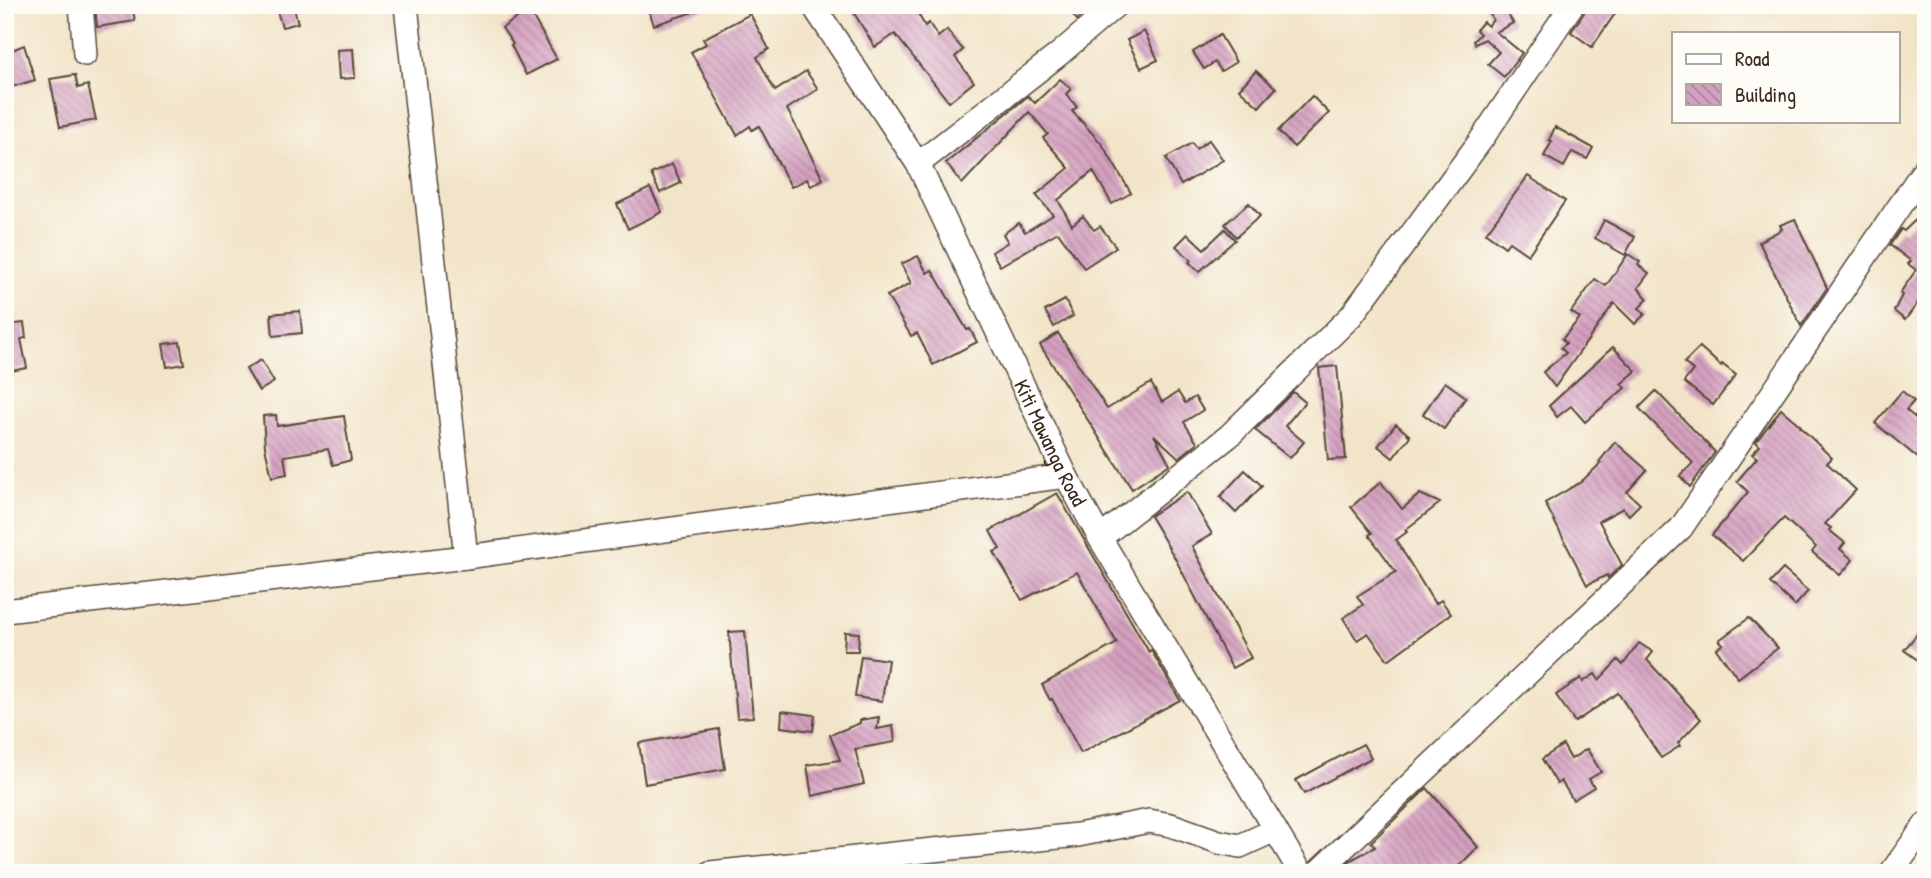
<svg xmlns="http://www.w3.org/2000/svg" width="1931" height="878" font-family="'Patrick Hand',sans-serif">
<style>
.building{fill:url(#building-back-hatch)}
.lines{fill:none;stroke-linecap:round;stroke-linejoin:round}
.minor-casing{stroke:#564638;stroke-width:26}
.minor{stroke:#fff;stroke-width:23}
.labels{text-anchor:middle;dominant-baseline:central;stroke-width:5;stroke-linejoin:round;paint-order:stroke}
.street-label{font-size:21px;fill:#3b2a1e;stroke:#fdfcf7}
</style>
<defs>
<pattern id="building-back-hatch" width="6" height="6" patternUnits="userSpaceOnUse" patternTransform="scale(1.75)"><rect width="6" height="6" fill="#d5a0c0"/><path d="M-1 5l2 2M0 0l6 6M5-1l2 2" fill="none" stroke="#ae839b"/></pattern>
</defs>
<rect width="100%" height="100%" fill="#fdfcf7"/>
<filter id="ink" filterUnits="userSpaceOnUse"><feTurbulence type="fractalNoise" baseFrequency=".0143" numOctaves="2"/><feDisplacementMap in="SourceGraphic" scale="14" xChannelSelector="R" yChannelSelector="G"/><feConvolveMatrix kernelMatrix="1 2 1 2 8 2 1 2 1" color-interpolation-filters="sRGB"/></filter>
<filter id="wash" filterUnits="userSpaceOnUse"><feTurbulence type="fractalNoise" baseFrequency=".00686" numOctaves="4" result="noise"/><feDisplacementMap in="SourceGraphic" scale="28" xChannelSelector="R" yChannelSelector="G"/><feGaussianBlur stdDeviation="1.57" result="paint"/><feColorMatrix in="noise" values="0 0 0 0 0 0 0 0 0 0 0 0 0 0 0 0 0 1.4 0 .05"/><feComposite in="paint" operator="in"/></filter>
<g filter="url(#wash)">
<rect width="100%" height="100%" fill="#f2e4c8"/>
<g id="blocks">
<!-- building -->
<g class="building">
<polygon points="95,5 132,5 135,21 97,27"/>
<polygon points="275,5 293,5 298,23 282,27"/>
<polygon points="647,5 704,5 705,8 654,25"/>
<polygon points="849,5 913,5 925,26 929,23 938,37 947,30 963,50 955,57 974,82 949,102 895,34 875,47"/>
<polygon points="1065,5 1094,5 1077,20"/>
<polygon points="1485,5 1503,5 1513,23 1496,32 1522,53 1504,77 1488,64 1499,52 1485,39 1475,44 1473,41 1480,34 1476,30 1483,22 1488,26 1493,20"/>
<polygon points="1589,5 1621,5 1592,47 1571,32"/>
<polygon points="529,10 557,59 526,75 511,45 513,44 502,28"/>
<polygon points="750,14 769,49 757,57 775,91 806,71 818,89 787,109 823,179 811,186 807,179 791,187 759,126 752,130 750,126 737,135 691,52 706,44 703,39"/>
<polygon points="1144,31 1158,60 1141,68 1127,40"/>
<polygon points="1220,35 1236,62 1221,71 1215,62 1204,69 1193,52"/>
<polygon points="24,45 35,80 5,89 5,53"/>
<polygon points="353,49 355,78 339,79 337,50"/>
<polygon points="1256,71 1276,88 1259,107 1239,89"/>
<polygon points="75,75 78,88 88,85 96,120 60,127 50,79"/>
<polygon points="1060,79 1071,89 1066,94 1077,107 1072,111 1102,144 1131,193 1112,204 1093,171 1058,200 1072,225 1083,216 1094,230 1100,226 1116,247 1084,268 1058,232 1000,266 992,252 1008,242 1003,234 1019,223 1025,232 1053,215 1036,195 1069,168 1043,138 1048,134 1029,112 962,184 946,163 1028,96 1035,103"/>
<polygon points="1312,96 1329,113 1294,147 1278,131"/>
<polygon points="1555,127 1593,148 1587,159 1572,152 1564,167 1544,156 1552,141 1549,140"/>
<polygon points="1209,140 1223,160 1181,185 1166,158 1192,143 1196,149"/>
<polygon points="672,164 681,183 660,193 651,174"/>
<polygon points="1528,176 1565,201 1528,255 1509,242 1505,247 1486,233"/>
<polygon points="650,188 662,212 628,229 617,204"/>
<polygon points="1249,203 1260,216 1236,237 1225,224"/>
<polygon points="1926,210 1926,292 1905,320 1894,311 1902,295 1900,293 1916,270 1908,264 1911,261 1890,245 1901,229 1904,231"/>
<polygon points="1795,219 1827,288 1801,326 1759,242 1782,229 1780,225"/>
<polygon points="1604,220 1635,237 1625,255 1595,238"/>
<polygon points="1225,229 1235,240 1199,272 1189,262 1191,260 1176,246 1188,234 1204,249"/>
<polygon points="1628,254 1640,262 1638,265 1649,273 1638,288 1648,299 1639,308 1645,314 1635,324 1614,303 1555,387 1543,372 1566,353 1561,348 1566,343 1562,339 1580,318 1571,312 1595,279 1606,286"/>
<polygon points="918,256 927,273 932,270 967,330 970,329 977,342 933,365 917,333 911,336 887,296 911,283 901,264"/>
<polygon points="1065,300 1073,316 1054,327 1045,311"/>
<polygon points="300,311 302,333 273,336 271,314"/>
<polygon points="24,323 26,338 21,339 27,368 5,372 5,325"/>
<polygon points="1058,333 1107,409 1151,383 1162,402 1178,392 1185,403 1195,397 1203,410 1184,422 1197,443 1179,458 1154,435 1170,464 1132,489 1040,345"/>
<polygon points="180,342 184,364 167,367 163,344"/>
<polygon points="1613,347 1636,371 1621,384 1625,388 1585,422 1571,406 1557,417 1549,406"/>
<polygon points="1700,347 1721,366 1722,364 1736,375 1713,405 1684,382 1693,370 1684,363"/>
<polygon points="261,360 274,382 259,391 246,369"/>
<polygon points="1337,366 1346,459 1328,460 1319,368"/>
<polygon points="1445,382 1466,397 1444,429 1423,414"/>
<polygon points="1656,391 1715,452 1690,487 1680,476 1693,463 1639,408"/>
<polygon points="1902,391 1914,401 1906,410 1926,427 1926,448 1918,458 1875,423"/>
<polygon points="1293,392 1305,402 1285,426 1304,442 1290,458 1255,430"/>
<polygon points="1781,409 1801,426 1800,427 1832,458 1827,463 1856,490 1825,524 1831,528 1829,530 1845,543 1840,549 1853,560 1840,575 1812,552 1816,547 1784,518 1743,561 1712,535 1748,492 1737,481 1757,458 1752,454 1760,446 1756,442"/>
<polygon points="276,415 277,426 344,416 351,460 333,465 328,449 284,456 287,474 272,477 265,447 263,416"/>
<polygon points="1396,424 1410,436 1393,458 1378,446"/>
<polygon points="1615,442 1647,470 1627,492 1640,504 1629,515 1623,508 1599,521 1622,565 1608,578 1607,575 1587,585 1545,503 1581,482 1601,463 1599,462"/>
<polygon points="1245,470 1262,486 1236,513 1220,497"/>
<polygon points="1381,482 1402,509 1420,494 1440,503 1405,530 1407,532 1396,540 1435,604 1441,600 1451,614 1388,660 1368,633 1357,640 1343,618 1363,605 1357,596 1396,572 1369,535 1372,533 1351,507"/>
<polygon points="1187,492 1212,534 1192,546 1251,658 1232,668 1176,560 1150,516"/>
<polygon points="1057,493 1149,652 1151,650 1180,700 1081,753 1052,699 1050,700 1042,685 1117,643 1077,572 1022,600 994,552 1000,549 990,531"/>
<polygon points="1783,569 1808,591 1795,606 1770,583"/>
<polygon points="1749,618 1778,648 1738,678 1716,649 1723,644 1719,640"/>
<polygon points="1926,623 1926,666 1904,650"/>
<polygon points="745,631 753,717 737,718 729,632"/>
<polygon points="845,632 859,633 858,651 844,651"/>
<polygon points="1639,643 1653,652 1647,660 1701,719 1678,743 1680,746 1661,758 1618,693 1575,722 1556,695 1581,678 1583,682 1595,674 1599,680 1618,660 1623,665"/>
<polygon points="861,656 888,660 882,701 855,697"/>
<polygon points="782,711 815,715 813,731 781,727"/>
<polygon points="879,717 877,729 893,726 895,742 855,749 864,784 812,796 807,765 840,760 830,735 860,723 860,720"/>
<polygon points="719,729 725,769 645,784 639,743"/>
<polygon points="1363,744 1371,758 1304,794 1296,780"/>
<polygon points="1563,745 1571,759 1587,749 1601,772 1589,779 1594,787 1573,800 1561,781 1557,784 1542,759"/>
<polygon points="1427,788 1478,847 1460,865 1450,873 1338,873 1351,860 1375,847 1371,842"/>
</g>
</g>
</g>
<g filter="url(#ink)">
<use href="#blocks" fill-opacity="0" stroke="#564638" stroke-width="2"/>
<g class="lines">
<!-- minor casing -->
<g class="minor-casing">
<g id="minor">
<polyline points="81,5 85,54"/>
<polyline points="406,5 466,557"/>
<path id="s1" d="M813,5l105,159 148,312 34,62 201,335"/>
<polyline points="918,164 1058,55 1116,5"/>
<polyline points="1100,538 1229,436 1351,316 1481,140 1572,5"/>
<polyline points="5,611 466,557 1066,476"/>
<polyline points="710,873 1078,835 1149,821 1171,825 1219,842 1240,846 1275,830"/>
<polyline points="1317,873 1681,528 1926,167"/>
<polyline points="1891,873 1926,824"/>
</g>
</g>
<!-- minor -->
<use href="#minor" class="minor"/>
</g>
</g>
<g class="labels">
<!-- street labels -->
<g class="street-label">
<text stroke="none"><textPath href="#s1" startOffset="499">Kiti Mawanga Road</textPath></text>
</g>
</g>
<!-- margin -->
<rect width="1931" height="878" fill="none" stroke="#fdfcf7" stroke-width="28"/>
<!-- legend -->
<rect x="1672" y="32" width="228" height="91" fill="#fdfcf7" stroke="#afa8a0" stroke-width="2"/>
<rect x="1686" y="54" width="35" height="10" fill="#ffffff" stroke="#afa8a0" stroke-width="2"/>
<text x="1735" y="66" font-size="21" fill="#3b2a1e">Road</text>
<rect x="1686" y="84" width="35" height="21" fill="url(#building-back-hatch)" stroke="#afa8a0" stroke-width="2"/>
<text x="1735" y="102" font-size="21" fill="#3b2a1e">Building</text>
</svg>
